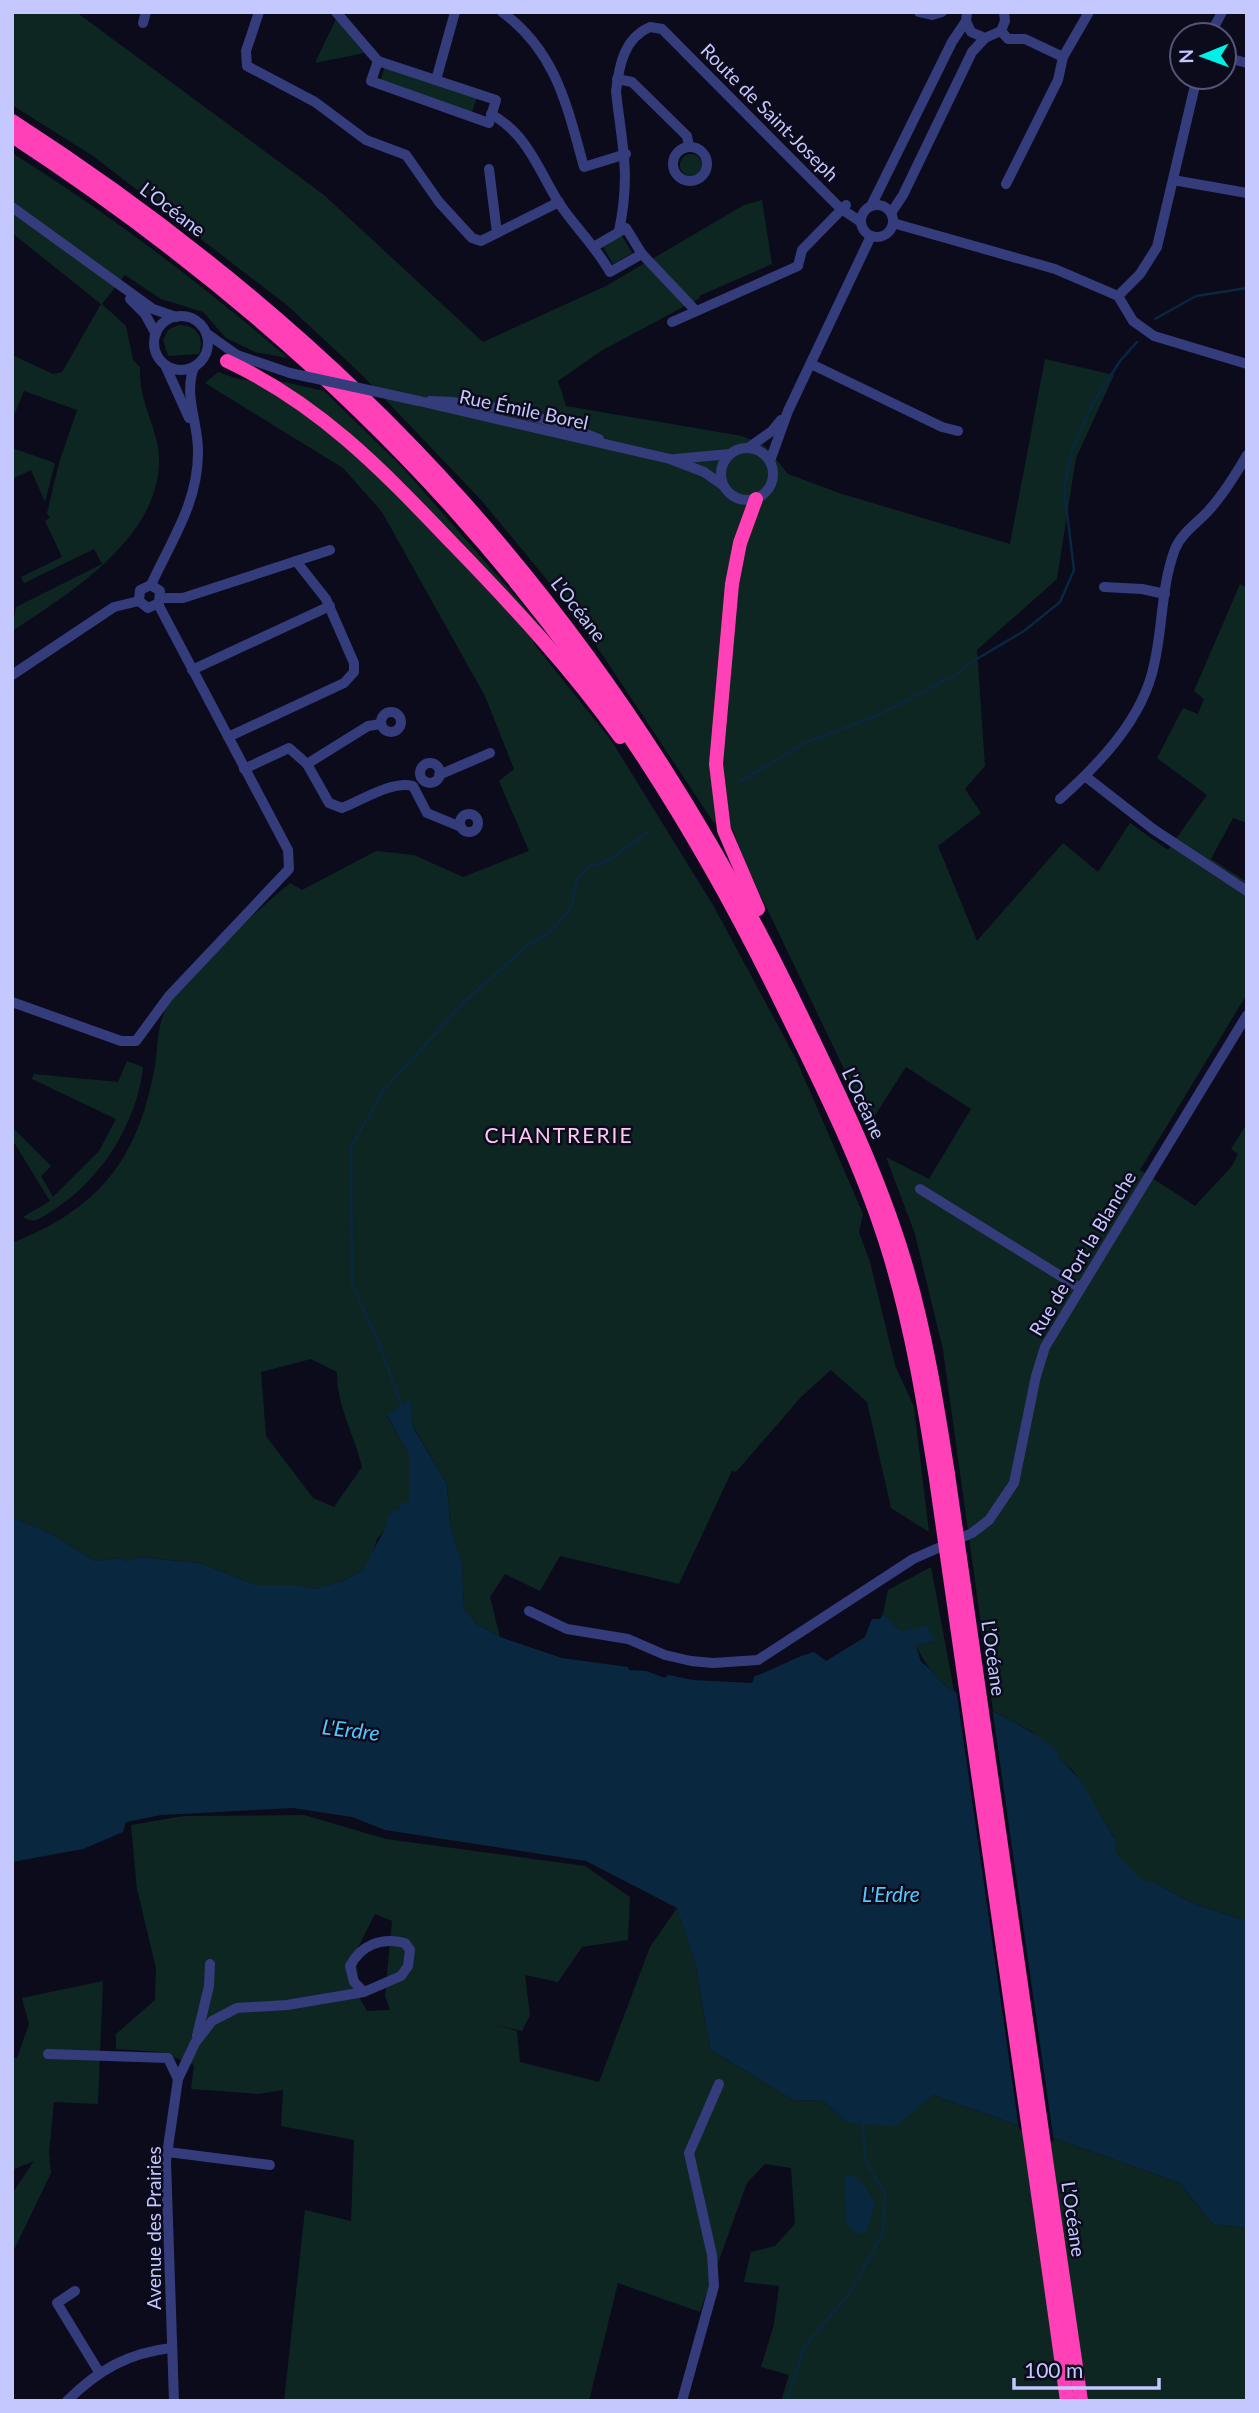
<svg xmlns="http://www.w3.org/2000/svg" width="1259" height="2413" font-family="Lato,sans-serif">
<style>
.green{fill:#0e2622;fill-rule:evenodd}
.water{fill:#0a2740}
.pier{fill:#0b0b1c}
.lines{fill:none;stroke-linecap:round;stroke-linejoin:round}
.stream{stroke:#0a2740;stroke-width:2.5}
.minor{stroke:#343c7c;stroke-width:10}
.highway{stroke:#ff40b7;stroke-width:14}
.minor-bridge{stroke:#343c7c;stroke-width:10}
.highway-bridge{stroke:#ff40b7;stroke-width:14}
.labels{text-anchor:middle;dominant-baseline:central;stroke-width:5;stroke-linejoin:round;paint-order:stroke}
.street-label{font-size:19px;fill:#c5c7ff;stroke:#0b0b1c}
.neighbourhood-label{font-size:21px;letter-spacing:2px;fill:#ffc7f3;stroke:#0b0b1c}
.water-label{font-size:21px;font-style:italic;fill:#53c8ff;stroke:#0b0b1c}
</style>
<rect width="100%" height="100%" fill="#0b0b1c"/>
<!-- green -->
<g class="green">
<polygon points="12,12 76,12 324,195 483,342 606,286 744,205 762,200 772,264 699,296 700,298 601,351 558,381 566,406 742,436 765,446 788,474 839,493 1010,544 1045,359 1114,375 1076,458 1057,579 977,650 985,766 965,789 981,813 938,846 977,941 1063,843 1098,872 1130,823 1168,850 1207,795 1157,758 1183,708 1198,714 1204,699 1194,691 1240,584 1247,588 1247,823 1233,818 1211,859 1247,882 1247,994 1140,1170 1195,1206 1232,1166 1238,1154 1231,1149 1247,1123 1247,1921 1192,1903 1157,1884 1140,1880 1115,1851 1115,1838 1074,1772 1031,1731 993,1711 943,1350 915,1234 886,1157 929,1179 971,1109 906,1067 870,1123 746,865 731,825 714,823 576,615 482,501 361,374 288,306 93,156 12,105"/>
<polygon points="336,19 364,53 315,63"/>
<polygon points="385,67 477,97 472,112 380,81"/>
<path d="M12,153c98,61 188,130 276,205l-33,-6 -29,-14 -23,-26 -42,-13 -36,-24 -23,29 24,22 7,34 7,7c-1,38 17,58 19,89 3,81 -89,137 -147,175l4,-24 86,-43 -8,-15 -70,34 -3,-6 41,-20 -17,-36 5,-3 -3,-5 12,-50 18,-53 -53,-19 -12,29v-65l41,19 9,-2 39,-68 -89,-71z"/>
<circle cx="691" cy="165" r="11"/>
<polygon points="622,236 632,253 613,264 603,247"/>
<path d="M178,325c18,-1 27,12 21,29l-31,2 -5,-16 5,-10z"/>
<path d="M218,372l20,7 46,3 40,9 79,77 135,154 -4,22 77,96 102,165 83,154 67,155 -4,18 11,30 25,103 19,42 15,125 -38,-24 -24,-106 -36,-32 -29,26 -66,76 -4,-1 -53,113 -119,-28 -20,35 -35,-17 -15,23 10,40 -23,-13 -13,-15 -2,-45 -12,-39 -3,-41 -34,-58 -2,-25 -24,15 22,39 2,36 -2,10 -32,38 -6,20 -8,11 -20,11 -29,8 -16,-4h-42l-56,-22 -62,-6 -11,4 -7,-3 -25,3 -45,-28 -38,-16v-274c86,-34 125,-82 142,-172 6,-30 0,-47 20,-77 6,-10 17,-18 25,-27 29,-30 59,-57 91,-84l12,7 74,-39 38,4 49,22 66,-26 -30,-70 15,-12 -29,-73 -103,-184 -39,-44 -138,-85zM311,1359l26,13c-1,32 18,64 25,95l-28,40 -21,-9 -47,-62 -5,-64z"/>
<polygon points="12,448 55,463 45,502 31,470 12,479"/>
<path d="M127,1061l16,6c-6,57 -43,114 -91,144 -10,6 -18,14 -29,6l27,-16 -38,-62v-12l39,39 -10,10 12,21 46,-46 17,-32 -84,-40 2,-5 84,8z"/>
<path d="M931,1567l23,124c-14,-7 -33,-32 -38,-46l20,-4 -35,-10 -18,-17 5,-24z"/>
<path d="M304,1815l82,24 199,27 45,31 -2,43 -46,7 -24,35 -33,-7 5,40 -8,16 -27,-6 22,6 3,31 79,20 51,-135 27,-39 19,58 14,83 83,51 31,1 23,22 86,-28 247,88 33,41 34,4v173h-466l8,-26 -28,-8 13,-43 5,-38 -35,-4 7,-30 24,-6 20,-22 -4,-56 -26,-4 -18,19 -47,129 -82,-29 -29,118h-305l21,-191 46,11 3,-81 -73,-14 2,-36 -24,4 -68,-5 3,-24 -33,-13 -45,-3v-15l39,-34 1,-32 -19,-79 -6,-64 53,-9zM375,1914l17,7 -7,75 5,14 -23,1 -8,-14 -3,-46z"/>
<polygon points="103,1981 98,2104 54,2102 49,2153 51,2173 12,2254 12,2194 34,2161 12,2170 12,2058 17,2058 29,2024 22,1998"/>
</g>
<!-- water -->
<g class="water">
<path d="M411,1400l2,27 34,57 3,41 12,39 2,45 13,15 23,13 62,21 66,9 1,3 17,1 19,7 3,-3 25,5 59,3 3,-7c21,-7 37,-18 59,-24l12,9 39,-24 7,-18h8l3,-5 18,17 26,-5 9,15 -20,4 5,17c12,7 17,19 28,26 36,22 77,35 109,64v4l23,25 34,58v12l25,28 17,5 35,19 55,18v307l-34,-4 -33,-41 -247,-88 -37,31 -49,-3 -23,-22 -31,-1 -83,-51 -14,-83 -19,-58 -91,-47 -201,-31 -33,-13 -59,-9 -132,7 -35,7 -3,10 -40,17 -71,13v-345l38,16 45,28 25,-3 7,3 11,-4 62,6 56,22h42l16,4 29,-8 20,-11 24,-45 -1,-6 8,-9 6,1v-6l9,-4v-46l-22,-40z"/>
<path d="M846,2174l14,5 15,24 -9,30 -10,1 -10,-11c2,-17 -4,-32 0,-49z"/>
</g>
<!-- pier -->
<polygon class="pier" points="956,1688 992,1707 1054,2142 1019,2129"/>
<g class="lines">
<!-- stream -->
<g class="stream">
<polyline points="1155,319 1196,296 1247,288"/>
<polyline points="739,782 805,743 876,716 957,674 975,660 1024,631 1060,602 1074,570 1064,488 1072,451 1092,405 1120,361 1137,342"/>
<polyline points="402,1407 377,1338 352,1285 351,1147 383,1091 463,1003 527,946 550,932 571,908 577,880 588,867 608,861 648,832"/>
<polyline points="787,2401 804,2347 850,2293 883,2233 885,2194 865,2160 863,2123"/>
</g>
<!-- minor -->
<g class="minor">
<polyline points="259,12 246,51 247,66 315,102 366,140 406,155 439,202 472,238 481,241 559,202"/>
<polyline points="336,12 378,61"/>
<path d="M502,12c54,39 65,94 82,155l42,-13"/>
<polyline points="919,12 932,15 942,12"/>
<polyline points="967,12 966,21 971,32 985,38 1001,31 1005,21 1004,12"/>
<polyline points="143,23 146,12"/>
<polyline points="1001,31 1008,39 1025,39 1063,57"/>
<polyline points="1210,35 1222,12"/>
<polyline points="1224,57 1247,63"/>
<polygon points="378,61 496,100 489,123 371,81"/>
<polyline points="617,79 632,82 687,136 689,146"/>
<polyline points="436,80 455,12"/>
<path d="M491,114c37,21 47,55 68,89 16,24 37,44 51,69l32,-18 -16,-26 -31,18"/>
<circle cx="690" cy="164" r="17"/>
<polyline points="489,169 497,233"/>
<polyline points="1173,180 1247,193"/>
<polyline points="1006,184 1058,80 1063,57 1089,12"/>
<circle cx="877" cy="221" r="16"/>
<polyline points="871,206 952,42 966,21"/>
<polyline points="12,207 153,309 176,317"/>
<polyline points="891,213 903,195 972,52 985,38"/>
<polyline points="893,223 1055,269 1118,296 1133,321 1154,336 1247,364"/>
<path d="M619,231c12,-59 3,-83 -3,-140 3,-25 8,-53 34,-64l12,2 178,179 21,14"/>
<polyline points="642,254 696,311"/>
<polyline points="1118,296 1140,274 1157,247 1197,77"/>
<polyline points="130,299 145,314 156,334"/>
<circle cx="181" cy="343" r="27"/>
<polyline points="672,322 798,266 802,250 846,205"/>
<polyline points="206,333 237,355 290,373"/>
<polyline points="811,364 942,427 958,431"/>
<polyline points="165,365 189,418"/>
<polyline points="419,401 670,459 704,472 724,486"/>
<path d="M430,401c56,1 117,16 169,38"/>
<circle cx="747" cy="474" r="26"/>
<polyline points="748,448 772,431 781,420"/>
<polyline points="675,459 730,454"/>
<polyline points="770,461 788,411 871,236"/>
<path d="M151,585c20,-44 47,-82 47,-132 1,-29 -15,-57 -4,-86"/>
<polyline points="1104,587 1142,589 1165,594"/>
<polyline points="161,598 183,598 330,550"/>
<polyline points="139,601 148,608 159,603 160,591 151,585"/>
<polyline points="139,601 140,590 151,585"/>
<polyline points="192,670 330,606"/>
<polyline points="12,675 114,607 139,601"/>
<circle cx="391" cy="722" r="10"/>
<polyline points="228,737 344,683 354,672 354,663 326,599 296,561"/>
<circle cx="430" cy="773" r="10"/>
<polyline points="307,764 368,726 381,724"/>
<path d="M244,769l45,-21 18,16 22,39 13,5c19,-7 50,-28 71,-22l14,27 34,14"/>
<polyline points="439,775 490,753"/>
<polyline points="1085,776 1153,829 1247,891"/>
<path d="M1060,799c39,-35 83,-80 94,-134 9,-38 7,-79 21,-116 7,-17 24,-27 35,-40 15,-17 26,-35 37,-54"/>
<circle cx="469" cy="823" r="9"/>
<polyline points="12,1002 121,1041 136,1041 169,996 289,869 288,850 158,604"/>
<polyline points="920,1189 1080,1288"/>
<polyline points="529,1611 567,1629 628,1639 665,1655 691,1661 713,1663 758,1660 913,1559 972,1533 989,1520 1014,1483 1036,1376 1045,1347 1247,1015"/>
<polyline points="197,2036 209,1986 210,1964"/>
<polyline points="48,2054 168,2058 178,2079 166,2161 174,2401"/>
<path d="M178,2079l17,-36 17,-22 25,-13 50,-3 77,-13 37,-16 7,-10 2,-16 -5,-7c-24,-6 -44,2 -55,23l4,16 10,10"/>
<polyline points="168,2152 270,2165"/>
<polyline points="75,2291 57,2303 99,2372"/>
<path d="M67,2401c31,-31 61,-48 104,-53"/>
<polyline points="682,2401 714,2286 712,2255 689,2153 719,2084"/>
</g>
<!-- highway -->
<g class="highway">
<path d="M12,121c349,225 594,498 778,871 43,89 88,178 116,274 20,68 31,138 42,208"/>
<path d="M12,136c338,221 582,487 761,850 43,88 89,176 117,270 22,73 34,148 46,223"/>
<path d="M227,361c94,44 156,110 226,183 60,62 117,123 167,193"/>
<polyline points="756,499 740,543 732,584 716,764 724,830 758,909"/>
<polyline points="1043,2229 1067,2401"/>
<polyline points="1057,2236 1081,2401"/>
</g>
<!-- minor-bridge -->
<polyline class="minor-bridge" points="290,373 419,401"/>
<!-- highway-bridge -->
<g class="highway-bridge">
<polyline points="948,1474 1057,2236"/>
<polyline points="936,1479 1043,2229"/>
</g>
</g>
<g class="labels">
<!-- street labels -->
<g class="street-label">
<text transform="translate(770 112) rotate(45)">Route de Saint-Joseph</text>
<text transform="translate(173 209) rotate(37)">L’Océane</text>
<text transform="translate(524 409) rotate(12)">Rue Émile Borel</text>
<text transform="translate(579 609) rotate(52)">L’Océane</text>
<text transform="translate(864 1103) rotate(65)">L’Océane</text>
<text transform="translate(1082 1253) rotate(-59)">Rue de Port la Blanche</text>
<text transform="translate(994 1658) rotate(82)">L’Océane</text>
<text transform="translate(1074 2219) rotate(82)">L’Océane</text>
<text transform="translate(153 2228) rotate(-90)">Avenue des Prairies</text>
</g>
<!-- neighbourhood labels -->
<g class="neighbourhood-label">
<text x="559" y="1134">CHANTRERIE</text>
</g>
<!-- water labels -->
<g class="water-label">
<text transform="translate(351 1729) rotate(7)">L'Erdre</text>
<text x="891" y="1893">L'Erdre</text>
</g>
</g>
<!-- border -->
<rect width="1259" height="2413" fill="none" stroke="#c5c7ff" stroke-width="28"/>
<!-- north arrow -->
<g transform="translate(1203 56) rotate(269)"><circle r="33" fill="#0b0b1c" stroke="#555677" stroke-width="2"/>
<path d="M0-5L12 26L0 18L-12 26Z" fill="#00f0e7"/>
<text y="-10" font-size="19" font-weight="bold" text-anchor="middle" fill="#c5c7ff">N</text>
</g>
<!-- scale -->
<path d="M1014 2378v10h145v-10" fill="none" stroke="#c5c7ff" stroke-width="3.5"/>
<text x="1024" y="2378" font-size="21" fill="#c5c7ff" stroke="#0b0b1c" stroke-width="5" paint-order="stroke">100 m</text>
</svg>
